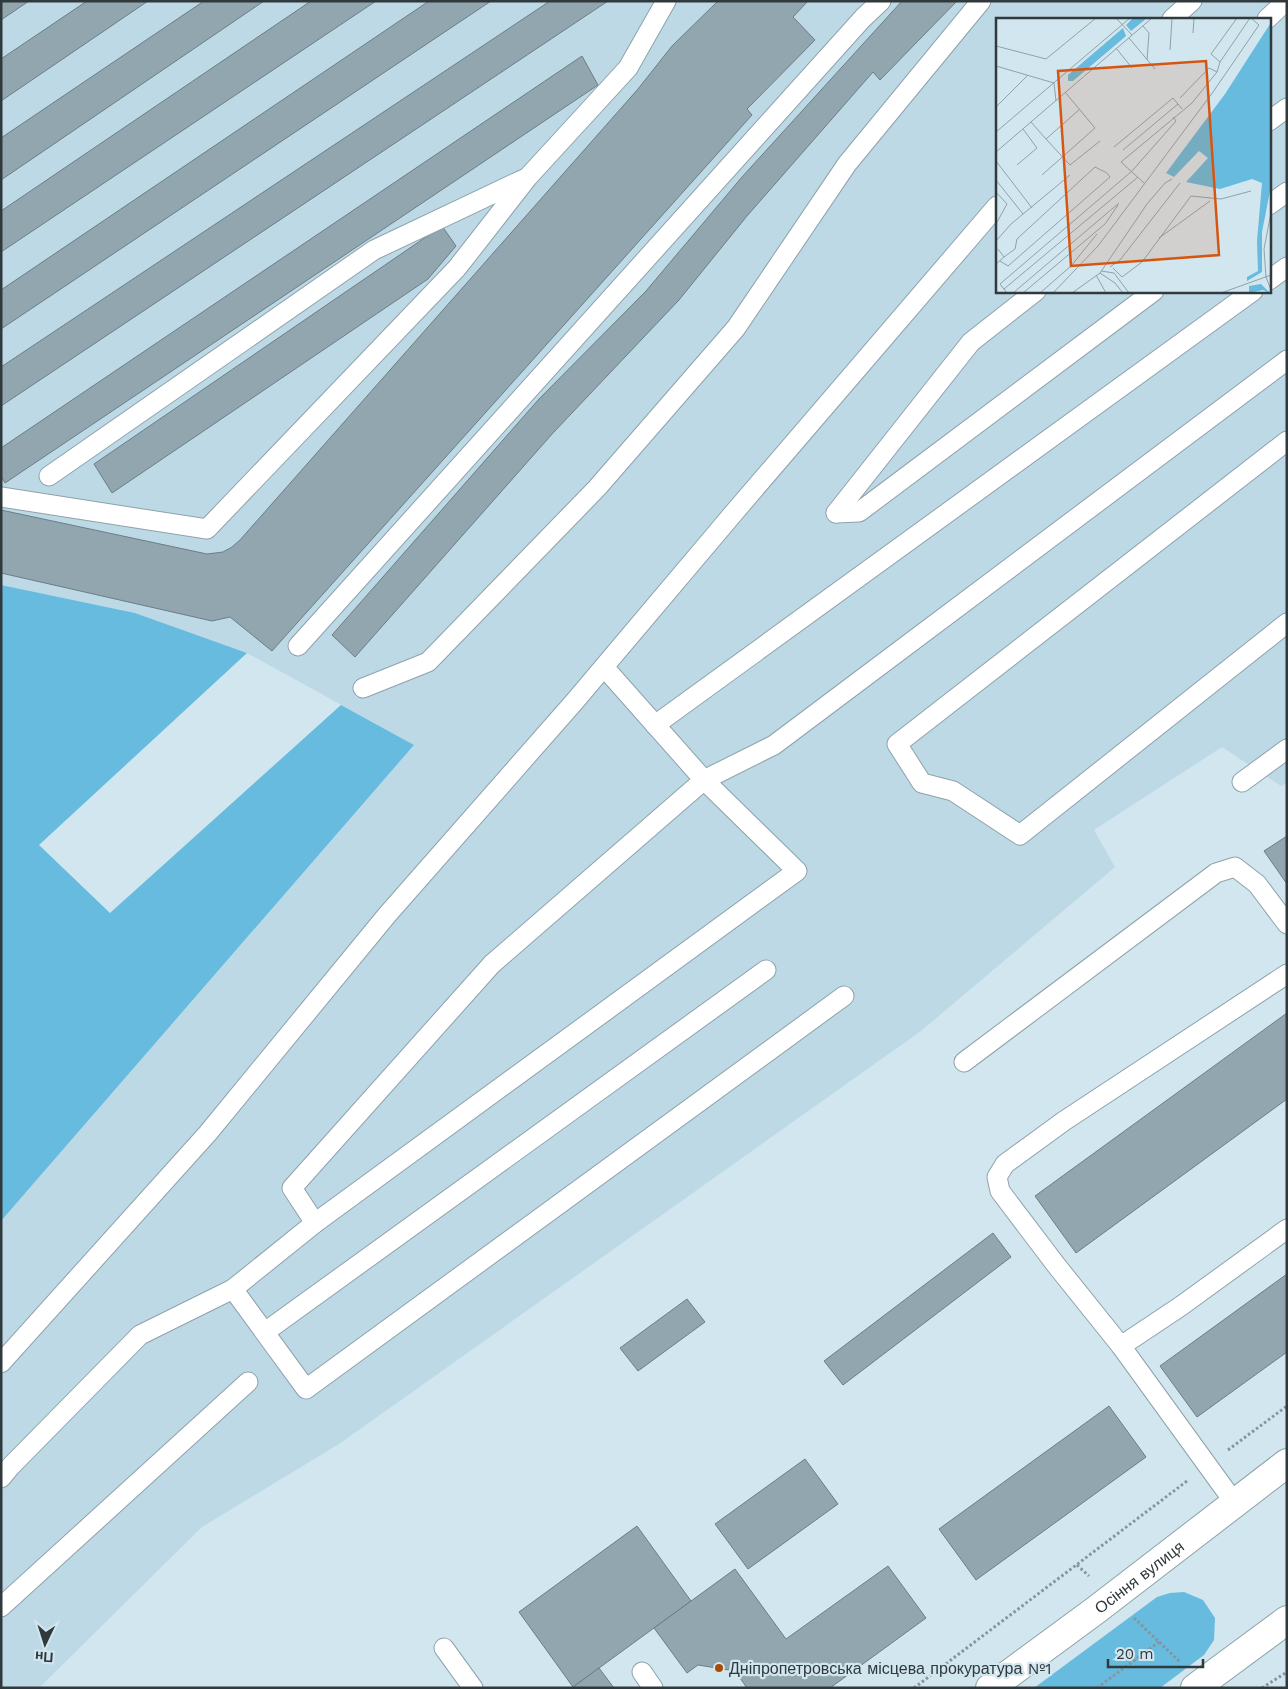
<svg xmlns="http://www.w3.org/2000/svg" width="1288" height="1689" font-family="'Work Sans',sans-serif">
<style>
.built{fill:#bdd9e6;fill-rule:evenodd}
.green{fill:#66bbde}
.building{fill:#92a6af;stroke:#6b7e86}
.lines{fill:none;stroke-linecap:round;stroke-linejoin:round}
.service-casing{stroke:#8ea2ab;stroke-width:21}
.minor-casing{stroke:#8ea2ab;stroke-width:30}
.tertiary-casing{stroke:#8ea2ab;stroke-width:30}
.path{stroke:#86959b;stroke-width:3;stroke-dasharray:2.5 2.5;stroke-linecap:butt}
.service{stroke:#fff;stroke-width:19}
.minor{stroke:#fff;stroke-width:28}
.tertiary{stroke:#fff;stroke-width:28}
.poi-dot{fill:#ab4a04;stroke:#d1e6ef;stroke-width:2}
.labels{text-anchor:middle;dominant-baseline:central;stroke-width:4.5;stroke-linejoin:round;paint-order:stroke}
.street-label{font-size:16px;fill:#30393c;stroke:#d1e6ef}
.poi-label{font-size:16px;fill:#30393c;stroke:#d1e6ef;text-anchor:start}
.inset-road{fill:none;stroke:#91a1a7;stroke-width:1}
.view{fill:#d65611;fill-opacity:0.15;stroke:#d65611;stroke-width:2.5}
.inset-edge{fill:none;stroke:#30393c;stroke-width:2.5}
</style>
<rect width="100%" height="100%" fill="#d1e6ef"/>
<!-- built -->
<path class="built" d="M1,1h1286v782l-6,3 -59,-39 -128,83 21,37 -194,164 -582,413 -137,83 -163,161h-38v-467l413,-476 -167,-92 -112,-40 -134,-28zM997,19h272v272h-272z"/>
<!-- green -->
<g class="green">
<polygon points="1,585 135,613 247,653 39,845 110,913 341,705 414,745 1,1221"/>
<polygon points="1184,1592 1203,1600 1215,1618 1214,1640 1204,1655 1160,1688 1034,1688 1157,1597 1170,1593"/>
</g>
<!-- building -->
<g class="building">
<polygon points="1,1 29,1 1,20"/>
<polygon points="87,1 148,1 1,101 1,59"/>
<polygon points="204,1 264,1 1,180 1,138"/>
<polygon points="311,1 376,1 1,252 1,211"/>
<polygon points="429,1 491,1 1,329 1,290"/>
<polygon points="550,1 608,1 1,406 1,367"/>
<polygon points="718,1 808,1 793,17 815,40 747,109 752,115 272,651 230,617 212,621 1,573 1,510 207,554 223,552 232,547 240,540 638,89 672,46"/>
<polygon points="902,1 957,1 880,80 873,72 747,216 679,300 553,433 355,657 332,635 539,399 646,291 742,177"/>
<polygon points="582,56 598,85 5,483 1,476 1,448"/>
<polygon points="442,226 456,246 428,279 112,493 94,464"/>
<polygon points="1287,836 1287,884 1264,851"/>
<polygon points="1287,1013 1287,1099 1076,1253 1035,1196"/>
<polygon points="993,1233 1011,1257 843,1385 824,1361"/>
<polygon points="1287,1274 1287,1352 1197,1417 1160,1366"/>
<polygon points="687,1299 705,1322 638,1371 620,1348"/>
<polygon points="1109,1406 1146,1457 976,1580 939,1529"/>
<polygon points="805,1459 838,1504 748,1569 715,1524"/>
<polygon points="637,1526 691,1601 573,1687 519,1612"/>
<polygon points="888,1566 926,1618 830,1688 747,1688 735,1671 698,1665 687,1673 654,1628 735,1569 786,1639"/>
<polygon points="599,1668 614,1688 572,1688 573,1687"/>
</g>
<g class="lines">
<!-- service casing -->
<g class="service-casing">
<g id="service">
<polyline points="1172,19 1192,1"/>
<polyline points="1267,19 1286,1"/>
<polyline points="1269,121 1287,108"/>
<polyline points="1269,205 1287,192"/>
<polyline points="1269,280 1287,267"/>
<polyline points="1287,441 897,744 922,783 953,791 1020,835 1287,623"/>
<polyline points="49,476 374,250 524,179"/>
<polyline points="1,497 207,529 457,268 528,177 628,68 666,1"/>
<polyline points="836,513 859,512 1154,291"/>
<polyline points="836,513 971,342 1036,291"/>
<polyline points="298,646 863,18 881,1"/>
<polyline points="363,688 428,662 597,488 736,328 847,164 981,1"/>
<polyline points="655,725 1253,291"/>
<polyline points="1242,782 1287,749"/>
<polyline points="964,1062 1216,873 1235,867 1257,884 1287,924"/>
<polyline points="315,1223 292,1188 492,964 704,780 774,745 1287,360"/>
<polyline points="233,1289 306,1389 844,996"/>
<polyline points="265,1332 766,970"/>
<polyline points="1121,1346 1181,1306 1287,1229"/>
<polyline points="1,1363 208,1133 387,915 575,701 732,515 997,206"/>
<polyline points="1,1478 11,1466 140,1335 233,1289 315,1223 797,871 704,780 604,667"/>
<polyline points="1234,1502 1121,1346 1056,1265 1000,1191 997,1177 1005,1164 1064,1121 1287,974"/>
<polyline points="1,1607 248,1382"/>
<polyline points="444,1648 473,1688"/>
<polyline points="642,1672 653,1688"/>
</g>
</g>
<!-- minor casing -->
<g class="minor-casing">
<g id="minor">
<path id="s1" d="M990,1688l106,-78 191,-147"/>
</g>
</g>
<!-- tertiary casing -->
<g class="tertiary-casing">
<polyline id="tertiary" points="1195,1688 1287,1620"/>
</g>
<!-- path -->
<g class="path">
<polyline points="1228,1450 1287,1406"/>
<polyline points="1077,1565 1089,1576"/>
<polyline points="1134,1618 1180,1662"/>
<polyline points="914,1688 1187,1481"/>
<polyline points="1097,1688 1159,1642"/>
<polyline points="1262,1688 1287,1672"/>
</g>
<!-- service -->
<use href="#service" class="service"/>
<!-- minor -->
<use href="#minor" class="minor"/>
<!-- tertiary -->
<use href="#tertiary" class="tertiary"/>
</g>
<!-- markers -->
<circle class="poi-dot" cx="719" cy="1668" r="5"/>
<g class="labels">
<!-- street labels -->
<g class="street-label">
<text stroke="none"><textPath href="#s1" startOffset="186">Осіння вулиця</textPath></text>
</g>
<!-- poi labels -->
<g class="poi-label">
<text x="729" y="1668">Дніпропетровська місцева прокуратура №1</text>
</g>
</g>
<!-- overview -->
<g transform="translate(996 18)">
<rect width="275" height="275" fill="#d1e6ef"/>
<path d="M137,0h14l-16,13 -5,-6zM274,6l1,162 -9,46v40l-15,9v-4l11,-6 -1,-30 5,-58 -10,-4 -32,10 -34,-7 22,-24 -9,-7 -25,26 -8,-4 59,-79zM127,10l3,8 -53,45h-5v-6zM265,266l9,9 -7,-3 -14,3v-7z" fill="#66bbde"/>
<path class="inset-road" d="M120,0l16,17M147,8l6,7 -2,27M197,15l1,-15M133,20l26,31M0,28l50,13 50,-41M120,30l16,20M174,32l2,-32M224,44l-9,-8 26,-36M0,48l58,17M58,65l2,18M184,80l29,-30 8,4M0,89l32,-32M35,104l15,17 34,-30M0,114l134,-114M50,121l24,26 30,-24M118,129l59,-49 9,11M127,132l55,-46M0,134l156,-134M0,143l36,47M21,147l20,-17 -14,-19M46,157l53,-47 -30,-36M0,162l27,34M148,165l-23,-21 71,-59 25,-31 3,-10 30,-44M0,174l11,12 -11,20M275,195l-7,36 2,28 5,13M163,220l51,-37M0,223l15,-17 59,-49M4,243l8,5 102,-89 -3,-4 -12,-6 -78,72 -2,10 -11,8M0,246l8,-7 -6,-8M114,249l10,-7 60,-77M117,250l9,9 20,-15 49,-66 30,3 30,-8M105,253l13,2 15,20M104,255l15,10 8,10M100,257l10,18M8,271l134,-112M11,275l-7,-9 132,-113 44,-50 -3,-4M17,275l106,-90M27,275l82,-69 13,-19M44,275l31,-27 26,-32M57,275l45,-47 115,-154 46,-67 -8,-7M76,275l28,-20 47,-69 18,-21 7,-4M225,275l50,-18"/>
<path class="view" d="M210,43l13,194 -148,11 -13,-195z"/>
<rect width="275" height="275" class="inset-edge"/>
</g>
<!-- border -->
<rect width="1288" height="1689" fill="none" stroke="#30393c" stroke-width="5"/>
<!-- north arrow -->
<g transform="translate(45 1644) rotate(184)" stroke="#d1e6ef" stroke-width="4" paint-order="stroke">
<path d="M0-4L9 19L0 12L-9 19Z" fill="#30393c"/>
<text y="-8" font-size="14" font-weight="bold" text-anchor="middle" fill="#30393c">Пн</text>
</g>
<!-- scale -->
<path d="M1108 1659v8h95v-8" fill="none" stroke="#30393c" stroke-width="2.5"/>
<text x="1116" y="1659" font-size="15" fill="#30393c" stroke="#d1e6ef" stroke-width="4" paint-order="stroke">20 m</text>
</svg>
